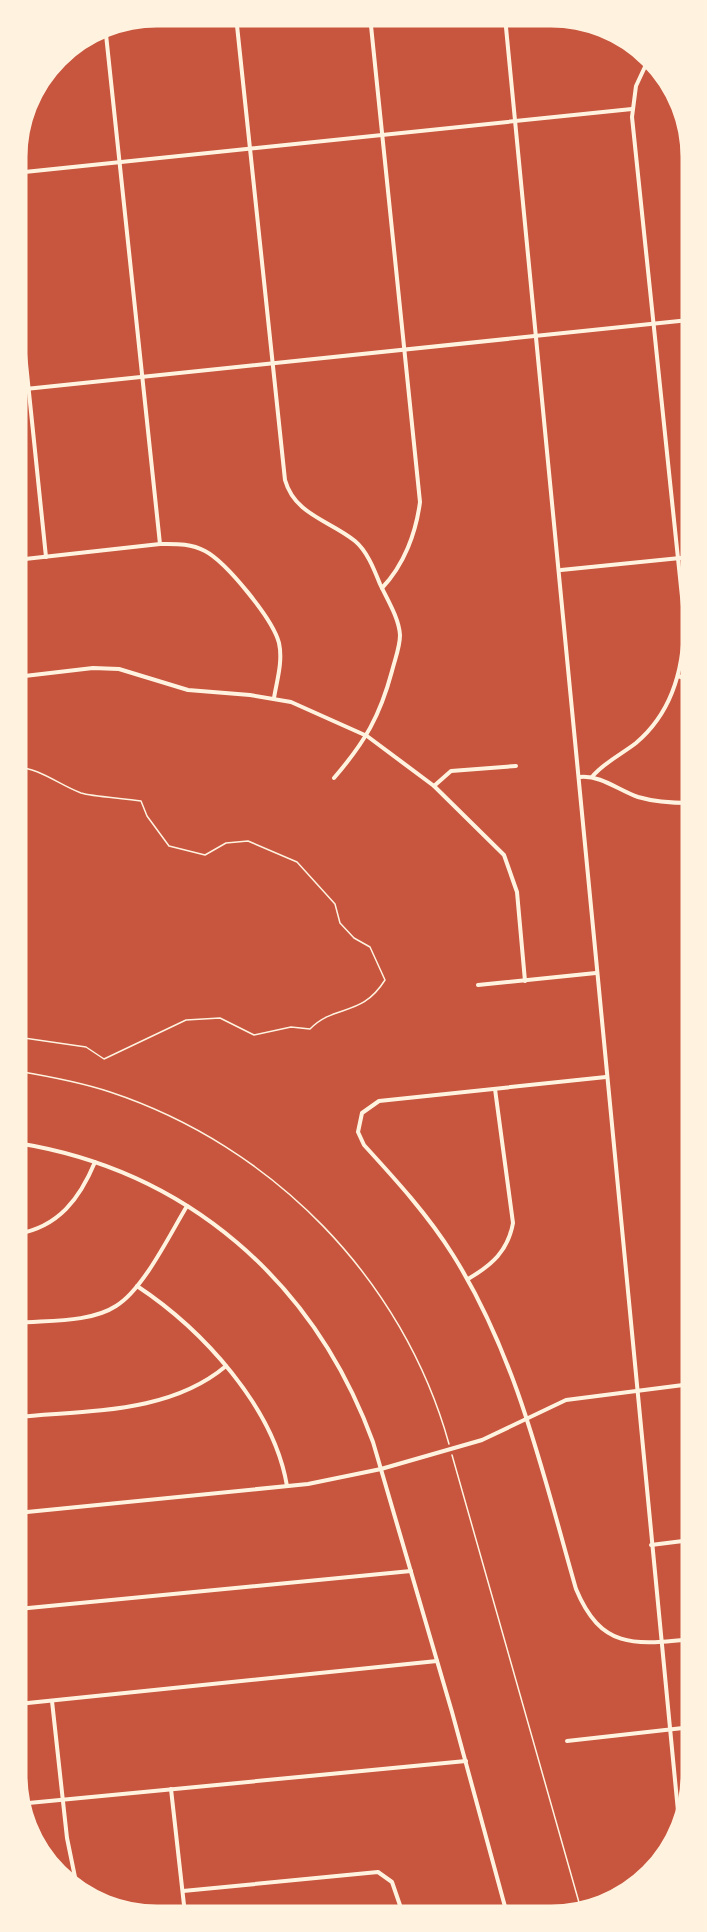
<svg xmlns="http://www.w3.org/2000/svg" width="707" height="1932" font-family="'DejaVu Sans',sans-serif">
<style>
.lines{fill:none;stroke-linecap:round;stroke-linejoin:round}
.path{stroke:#fff3e0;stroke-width:1.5}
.minor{stroke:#fff3e0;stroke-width:4}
.rim{fill:none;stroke:#fff3e0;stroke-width:3}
</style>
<rect width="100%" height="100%" fill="#c8553d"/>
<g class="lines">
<!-- path -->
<g class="path">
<path d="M16,767c24,1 43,18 65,26 13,4 44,5 60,8l6,15 22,30 36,9 21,-12 22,-2 49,21 38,42 5,19 14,15 16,9 15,33c-24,38 -49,23 -75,49l-19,-2 -37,8 -34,-17 -34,2 -82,39 -18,-12 -69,-10"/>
<path d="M17,1071c30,5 63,11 93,21 163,54 293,187 339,352"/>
<polyline points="452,1455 582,1913"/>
</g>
<!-- minor -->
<g class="minor">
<path d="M236,16l49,464c10,35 44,40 70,61 12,10 19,28 25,43 7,15 19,34 20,51 0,12 -5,24 -8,36 -12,45 -27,71 -58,107"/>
<path d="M370,16l50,486c-4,31 -16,63 -38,86"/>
<path d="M505,17c63,605 113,1210 175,1815"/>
<polyline points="105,25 160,544"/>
<polyline points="15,173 632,109"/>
<polyline points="15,257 46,557"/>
<polyline points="16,390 689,320"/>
<path d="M16,560l144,-16c15,0 30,-1 45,7 21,11 68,68 74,92 4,18 -2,37 -5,55"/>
<polyline points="561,570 690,557"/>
<polyline points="678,676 690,680"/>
<polyline points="16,677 93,668 119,669 188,690 250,695 291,702 367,736 434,786 504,855 517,892 525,981"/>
<path d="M580,777c21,-2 38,13 58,20 17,5 34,6 52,6"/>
<path d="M592,777c11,-14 30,-23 44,-34 38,-32 49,-79 48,-127l-52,-499 4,-31 14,-30"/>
<polyline points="434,786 451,771 516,766"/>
<polyline points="478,985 596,973"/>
<path d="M606,1077l-227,24 -17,12 -4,19 6,13c32,35 64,70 89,110 64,102 90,219 123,334 25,60 58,56 115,50"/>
<path d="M17,1143c170,27 297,138 356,299l79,270 55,202"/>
<path d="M17,1234c42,-7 63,-36 78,-72"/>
<path d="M468,1279c24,-14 40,-28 45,-56l-18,-134"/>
<path d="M137,1286c65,43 137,121 150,200"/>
<path d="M17,1323c30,-3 73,0 99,-17 27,-16 54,-72 71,-100"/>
<path d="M17,1417c71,-7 152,-3 209,-51"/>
<polyline points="17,1513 308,1484 381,1469 482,1440 566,1400 691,1384"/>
<polyline points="651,1545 691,1540"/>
<polyline points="18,1609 411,1571"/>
<polyline points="52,1701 67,1838 77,1887"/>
<polyline points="18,1704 437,1661"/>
<polyline points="567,1741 692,1727"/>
<polyline points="171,1789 185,1914"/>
<polyline points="18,1804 466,1761"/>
<polyline points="183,1891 378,1872 392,1882 403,1914"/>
</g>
</g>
<!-- crop -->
<path d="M0 0H707V1932H0ZM157 26H551A131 131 0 0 1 682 157V1775A131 131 0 0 1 551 1906H157A131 131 0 0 1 26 1775V157A131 131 0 0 1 157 26Z" fill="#fff3e0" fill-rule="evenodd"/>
<path class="rim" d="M157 26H551A131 131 0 0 1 682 157V1775A131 131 0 0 1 551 1906H157A131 131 0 0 1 26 1775V157A131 131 0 0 1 157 26Z"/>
</svg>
